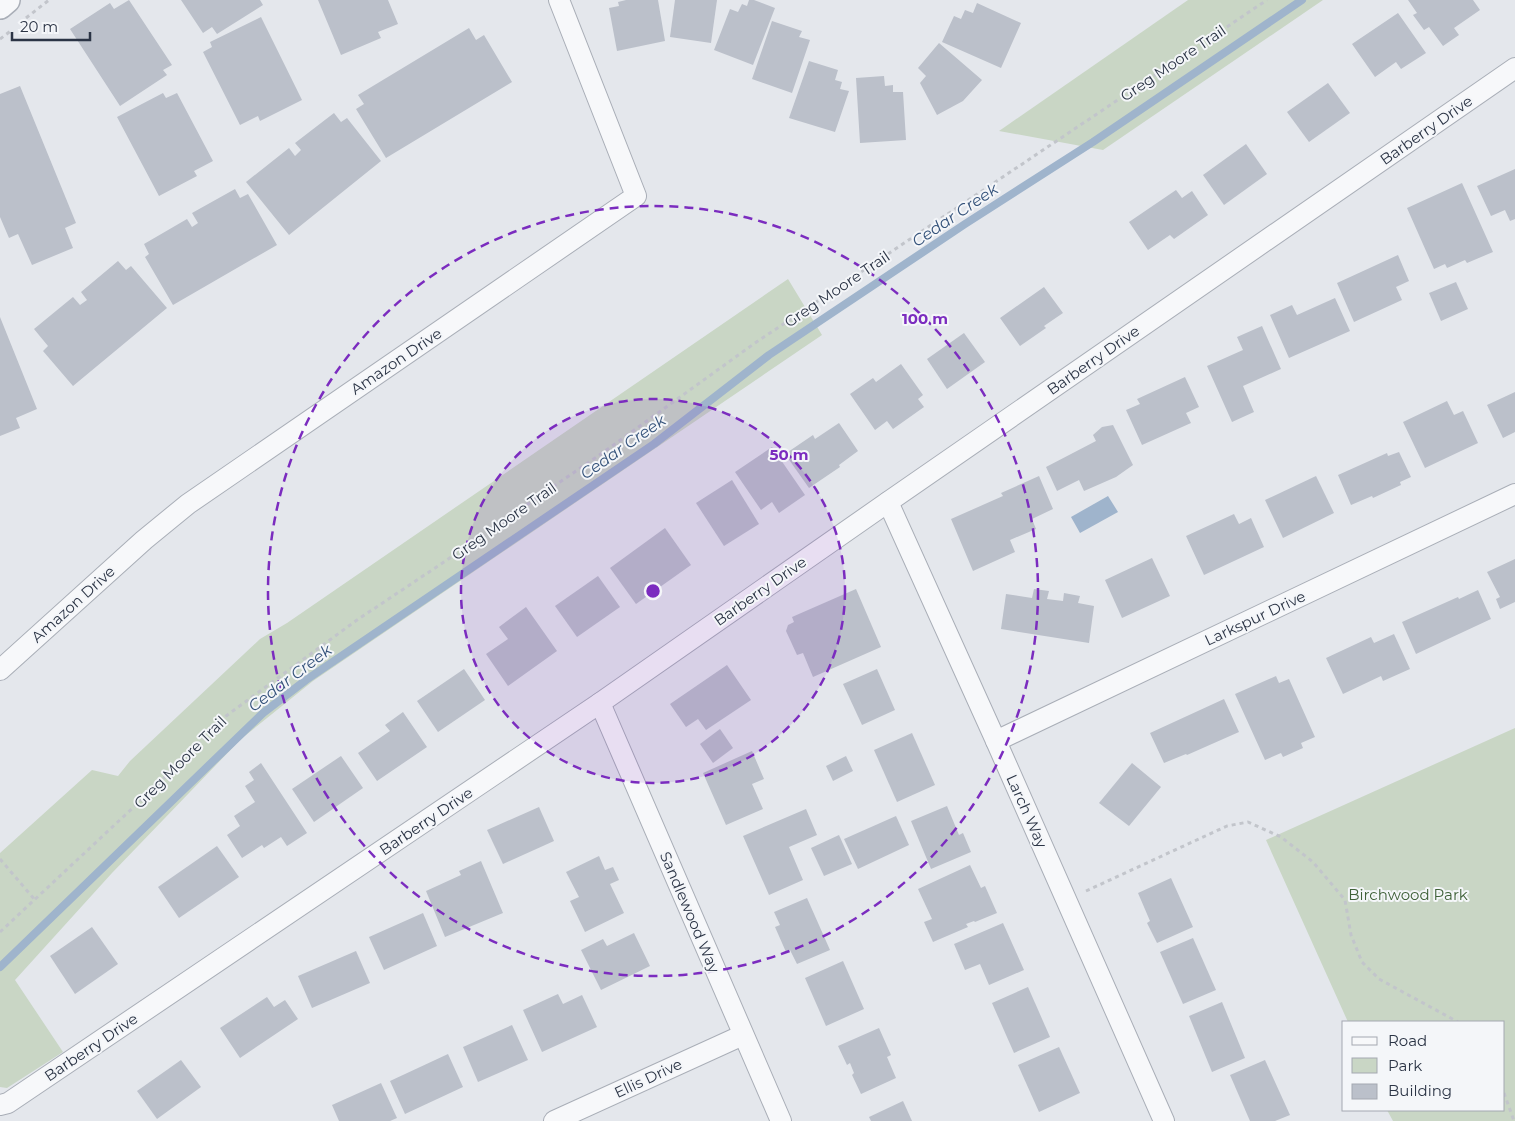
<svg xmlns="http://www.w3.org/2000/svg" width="1515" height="1121" font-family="Montserrat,sans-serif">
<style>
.green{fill:#c9d6c5}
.water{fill:#9fb4cc}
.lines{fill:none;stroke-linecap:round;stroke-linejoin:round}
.stream{stroke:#9fb4cc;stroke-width:8}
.building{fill:#bbc0ca}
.minor-casing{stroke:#a9aeb7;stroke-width:22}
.tertiary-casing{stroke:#a9aeb7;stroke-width:28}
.path{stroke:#c2c5cb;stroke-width:3;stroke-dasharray:4 4;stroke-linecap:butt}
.minor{stroke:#f7f8fa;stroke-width:20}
.tertiary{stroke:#f7f8fa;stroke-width:25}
.ring{fill:none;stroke:#7b2cbf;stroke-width:2.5;stroke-dasharray:9 6}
.labels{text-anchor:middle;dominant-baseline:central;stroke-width:4;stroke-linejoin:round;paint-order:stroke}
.street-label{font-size:15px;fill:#2b3445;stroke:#f4f6f9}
.park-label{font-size:15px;fill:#3f6138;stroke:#f4f6f9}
.water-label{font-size:16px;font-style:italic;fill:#34527a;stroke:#f4f6f9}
.centre{fill:#7b2cbf;stroke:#f4f6f9;stroke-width:2.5}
.ring-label{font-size:15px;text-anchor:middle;font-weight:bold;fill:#7b2cbf;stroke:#f4f6f9;stroke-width:4;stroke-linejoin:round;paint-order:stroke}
</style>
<rect width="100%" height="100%" fill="#e4e7ec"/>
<!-- green -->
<g class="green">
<polygon points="1188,0 1323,0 1103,150 999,131"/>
<polygon points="788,279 822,335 313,681 241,739 112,873 15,980 63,1052 7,1088 0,1087 0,853 92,770 118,776 130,761 260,639 287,623"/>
<polygon points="1515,728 1515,1121 1393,1121 1387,1110 1504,1110 1504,1022 1348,1022 1266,840"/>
</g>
<!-- water -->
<polygon class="water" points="1108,496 1118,512 1080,533 1071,517"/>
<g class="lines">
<!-- stream -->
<polyline class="stream" points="0,967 263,713 306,680 654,444 769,355 965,224 1093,142 1302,0"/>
</g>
<!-- building -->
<g class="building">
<polygon points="129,0 172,65 163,70 167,75 120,106 70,29 110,3 114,9"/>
<polygon points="181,0 260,0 263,5 217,34 212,27 203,33"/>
<polygon points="318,0 388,0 398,24 378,32 381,38 341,55"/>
<polygon points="626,0 658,0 665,41 617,51 609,8 619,6 618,2"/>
<polygon points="675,0 717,0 711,43 670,37"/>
<polygon points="749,0 754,0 775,8 753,65 714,50 730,9 738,12 742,4 747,6"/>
<polygon points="1408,0 1473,0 1480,10 1454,28 1459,35 1443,46 1429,27 1424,30 1413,15 1417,13"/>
<polygon points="977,3 1021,23 1001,68 942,42 954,16 961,19 965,10 973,13"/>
<polygon points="1398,13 1426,53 1401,69 1396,62 1375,77 1352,44"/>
<polygon points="261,17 302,100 260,121 258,116 240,125 203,52 212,47 210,42"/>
<polygon points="772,21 802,31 799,37 810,40 792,93 752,79"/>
<polygon points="469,28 476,40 484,35 512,82 386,158 356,109 364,104 358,95"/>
<polygon points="939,43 982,80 963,101 937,115 920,83 926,76 918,68"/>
<polygon points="809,61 838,70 835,80 842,82 840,89 849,91 835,132 789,118"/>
<polygon points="884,76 885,86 893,85 893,92 903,92 906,140 860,143 856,78"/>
<polygon points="1328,83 1350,113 1309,142 1287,112"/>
<polygon points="20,86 76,223 65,228 73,248 32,265 18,234 9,238 0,217 0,94"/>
<polygon points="163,93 166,98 177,93 213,161 194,171 197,176 159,196 117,117"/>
<polygon points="334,113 341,122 347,118 381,161 289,235 246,182 289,148 295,156 301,150 295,143"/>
<polygon points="1246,144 1267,174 1224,205 1203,175"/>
<polygon points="1515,169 1515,219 1510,221 1505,210 1491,216 1477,186"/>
<polygon points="1462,183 1493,252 1467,263 1465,260 1447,268 1445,264 1434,269 1407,208"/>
<polygon points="235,189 240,198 248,194 277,245 173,305 145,257 149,254 144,244 187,219 192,227 198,223 192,213"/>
<polygon points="1176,190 1182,198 1192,191 1208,215 1174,239 1170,235 1148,250 1129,222"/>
<polygon points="1398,255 1409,281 1396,287 1402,300 1354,322 1337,283"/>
<polygon points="118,261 126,270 131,266 167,308 73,386 43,351 48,346 34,329 73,297 80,305 87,300 81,292"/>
<polygon points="1456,282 1468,309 1441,321 1429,293"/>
<polygon points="1044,287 1063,313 1044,326 1046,328 1020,346 1000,318"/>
<polygon points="1335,298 1350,331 1289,358 1270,315 1292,305 1297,315"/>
<polygon points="0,317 37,409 16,418 20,428 0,436"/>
<polygon points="1262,326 1281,369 1243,386 1254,412 1232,422 1207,366 1243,350 1237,337"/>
<polygon points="964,333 985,362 947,389 927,359"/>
<polygon points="901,364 923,395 918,399 924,407 893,429 887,421 875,430 850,394 873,378 876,382"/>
<polygon points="1185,377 1199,407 1186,413 1191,423 1142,445 1126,410 1140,404 1137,399"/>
<polygon points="1515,392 1515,432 1503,438 1487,405"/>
<polygon points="1447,401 1454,415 1463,411 1478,443 1425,468 1403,422"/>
<polygon points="839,423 858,451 839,465 840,467 809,488 785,454 813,435 815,439"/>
<polygon points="1113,425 1133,465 1116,477 1084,491 1079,480 1057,491 1046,467 1096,441 1093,435 1102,427"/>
<polygon points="772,447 805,495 779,513 772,502 761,510 735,472"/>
<polygon points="1399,452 1411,477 1400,482 1401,485 1373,498 1372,496 1351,505 1338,475 1387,453 1388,456"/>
<polygon points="1039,476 1053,509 1032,519 1036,529 1010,540 1015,552 973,571 951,519 1003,496 1001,493"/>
<polygon points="1316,476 1334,513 1283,538 1265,500"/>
<polygon points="732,480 759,524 724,546 696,503"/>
<polygon points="1234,514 1239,524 1251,518 1264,547 1204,575 1186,536"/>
<polygon points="665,528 691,565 636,604 610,568"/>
<polygon points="1152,558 1170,596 1122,618 1105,580"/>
<polygon points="1515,559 1515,602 1500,609 1496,599 1500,597 1487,572"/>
<polygon points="598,576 620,607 577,637 555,606"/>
<polygon points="856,589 881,647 813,677 803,653 797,655 786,631 788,625 794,622 792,617"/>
<polygon points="1034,589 1049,591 1047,599 1063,601 1064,593 1080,596 1078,603 1094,606 1089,643 1001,629 1006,594 1032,598"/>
<polygon points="1478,590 1491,619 1416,654 1402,622 1458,597 1459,599"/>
<polygon points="526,607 557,651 508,686 486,654 508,639 499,627"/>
<polygon points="1394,634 1410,669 1383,681 1381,676 1343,694 1326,658 1371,637 1374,643"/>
<polygon points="727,665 751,700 706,730 698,719 686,727 670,704"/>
<polygon points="464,669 485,700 438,732 417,701"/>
<polygon points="877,669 895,710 862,725 843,684"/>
<polygon points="1276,676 1279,683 1289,679 1315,737 1301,743 1303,748 1283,757 1281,753 1265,760 1235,694"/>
<polygon points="1224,699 1239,732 1187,755 1186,754 1164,763 1150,733"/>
<polygon points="403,712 427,747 377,781 358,753 390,731 385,725"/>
<polygon points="720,729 733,748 713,763 700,744"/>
<polygon points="912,733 935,785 897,802 874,750"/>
<polygon points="752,751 764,779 752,784 763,809 726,825 703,773"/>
<polygon points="341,756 363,788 314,822 292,789"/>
<polygon points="846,756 853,771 833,781 826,766"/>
<polygon points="261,763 307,833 287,846 281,837 264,848 262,845 242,858 227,835 240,826 234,816 255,802 245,786 254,780 249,772"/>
<polygon points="1132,763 1161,787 1129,826 1099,803"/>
<polygon points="947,806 959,835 963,833 971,852 931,869 911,821"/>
<polygon points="539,807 554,841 503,864 487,830"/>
<polygon points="806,809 817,835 789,847 803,880 769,895 743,836"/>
<polygon points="896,816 909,845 858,869 844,839"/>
<polygon points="839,835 852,864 824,876 811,848"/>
<polygon points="217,846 239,877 179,918 158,887"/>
<polygon points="599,856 605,870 613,867 619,880 610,884 624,913 585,932 570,901 579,897 566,872"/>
<polygon points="481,861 503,913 445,937 426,891 461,875 459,871"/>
<polygon points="970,865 981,888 985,886 997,913 975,922 974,921 966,924 968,927 933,942 924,922 932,919 918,889"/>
<polygon points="1171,878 1193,927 1157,943 1147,923 1150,921 1138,893"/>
<polygon points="807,898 830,950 797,964 790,950 786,952 775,927 780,925 774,912"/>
<polygon points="423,913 437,946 384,970 369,937"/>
<polygon points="1003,923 1024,970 989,985 980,964 965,970 954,944"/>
<polygon points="92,927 118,964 75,994 50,956"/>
<polygon points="634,933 650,966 601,990 581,950 603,939 607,946"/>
<polygon points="1193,938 1216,990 1183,1004 1160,952"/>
<polygon points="356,951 370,983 312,1008 298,976"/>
<polygon points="843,961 864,1009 826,1026 805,978"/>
<polygon points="1028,987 1050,1037 1014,1053 992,1003"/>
<polygon points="558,994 563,1004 582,995 597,1027 542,1052 523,1010"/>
<polygon points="267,997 274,1007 285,1000 298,1019 240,1058 220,1028"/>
<polygon points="1222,1002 1245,1058 1212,1072 1189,1016"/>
<polygon points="512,1025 528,1060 478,1082 463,1047"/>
<polygon points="879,1028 891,1055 887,1057 896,1078 861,1094 852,1075 854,1073 850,1063 847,1065 838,1046"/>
<polygon points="1059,1047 1080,1093 1039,1112 1018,1065"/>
<polygon points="448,1054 463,1087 405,1114 390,1081"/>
<polygon points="181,1060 201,1087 157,1119 137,1091"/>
<polygon points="1265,1060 1290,1115 1275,1121 1250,1121 1230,1075"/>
<polygon points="381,1083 397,1118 390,1121 339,1121 332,1105"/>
<polygon points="903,1101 912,1121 871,1121 869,1117"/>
</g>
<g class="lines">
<!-- minor casing -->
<g class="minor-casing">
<g id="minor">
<polyline points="888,502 996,741 1164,1121"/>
<polyline points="0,670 144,540 188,504 636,196 559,0"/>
<polyline points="600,703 781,1121"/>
<polyline points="996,741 1515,494"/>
<polyline points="0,1105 8,1103 600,703 888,502 1515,68"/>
<polyline points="554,1121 743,1035"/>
</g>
</g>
<!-- tertiary casing -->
<g class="tertiary-casing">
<polyline id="tertiary" points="0,6 7,0"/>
</g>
<!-- path -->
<g class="path">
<polyline points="26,18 49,0"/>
<polyline points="0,39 12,30"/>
<polyline points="0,859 35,900"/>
<polyline points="1086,891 1227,826 1248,822 1281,837 1313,862 1345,900 1351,935 1362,962 1379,979 1458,1022"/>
<polyline points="0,932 153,789 226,716 357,620 438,566 608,449 755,343 1267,0"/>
<polyline points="1504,1093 1514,1121"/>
</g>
<!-- minor -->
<use href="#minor" class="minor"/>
<!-- tertiary -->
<use href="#tertiary" class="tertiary"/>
</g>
<!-- distance rings -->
<circle cx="653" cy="591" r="192" fill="#7b2cbf" fill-opacity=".12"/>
<g class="ring">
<circle cx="653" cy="591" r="192"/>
<circle cx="653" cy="591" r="385"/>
</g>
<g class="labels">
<!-- street labels -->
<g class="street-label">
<text transform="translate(1173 63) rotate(-34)">Greg Moore Trail</text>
<text transform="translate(1426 130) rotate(-35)">Barberry Drive</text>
<text transform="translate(837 289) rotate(-34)">Greg Moore Trail</text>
<text transform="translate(1093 360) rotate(-35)">Barberry Drive</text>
<text transform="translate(396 361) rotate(-34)">Amazon Drive</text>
<text transform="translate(504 521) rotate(-35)">Greg Moore Trail</text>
<text transform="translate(760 591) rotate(-35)">Barberry Drive</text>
<text transform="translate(73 604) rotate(-42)">Amazon Drive</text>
<text transform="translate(1255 618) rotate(-25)">Larkspur Drive</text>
<text transform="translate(180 762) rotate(-45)">Greg Moore Trail</text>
<text transform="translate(1027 811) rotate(66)">Larch Way</text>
<text transform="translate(426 821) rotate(-34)">Barberry Drive</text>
<text transform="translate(690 912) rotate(67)">Sandlewood Way</text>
<text transform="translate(91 1047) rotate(-34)">Barberry Drive</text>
<text transform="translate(648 1078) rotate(-25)">Ellis Drive</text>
</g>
<!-- park labels -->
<g class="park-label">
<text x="1408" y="894">Birchwood Park</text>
</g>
<!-- water labels -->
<g class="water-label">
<text transform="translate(955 215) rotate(-34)">Cedar Creek</text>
<text transform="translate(623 447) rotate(-35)">Cedar Creek</text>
<text transform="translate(290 678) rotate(-37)">Cedar Creek</text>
</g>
</g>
<circle cx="653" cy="591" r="8" class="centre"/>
<g class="ring-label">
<text x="925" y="324">100 m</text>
<text x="789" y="460">50 m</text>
</g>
<!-- legend -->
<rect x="1342" y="1021" width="162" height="90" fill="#f4f6f9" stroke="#a4a8b1"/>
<rect x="1352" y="1037" width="25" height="8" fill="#f7f8fa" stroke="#a4a8b1"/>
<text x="1388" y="1046" font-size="15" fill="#2b3445">Road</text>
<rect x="1352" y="1058" width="25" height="15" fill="#c9d6c5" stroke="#a4a8b1"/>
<text x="1388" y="1071" font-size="15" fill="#2b3445">Park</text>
<rect x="1352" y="1084" width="25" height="15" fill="#bbc0ca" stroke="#a4a8b1"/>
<text x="1388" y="1096" font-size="15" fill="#2b3445">Building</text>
<!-- scale -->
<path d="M12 32v8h78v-8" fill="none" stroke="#2b3445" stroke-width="2.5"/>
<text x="20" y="32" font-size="15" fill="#2b3445" stroke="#f4f6f9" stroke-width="4" paint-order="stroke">20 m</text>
</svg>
